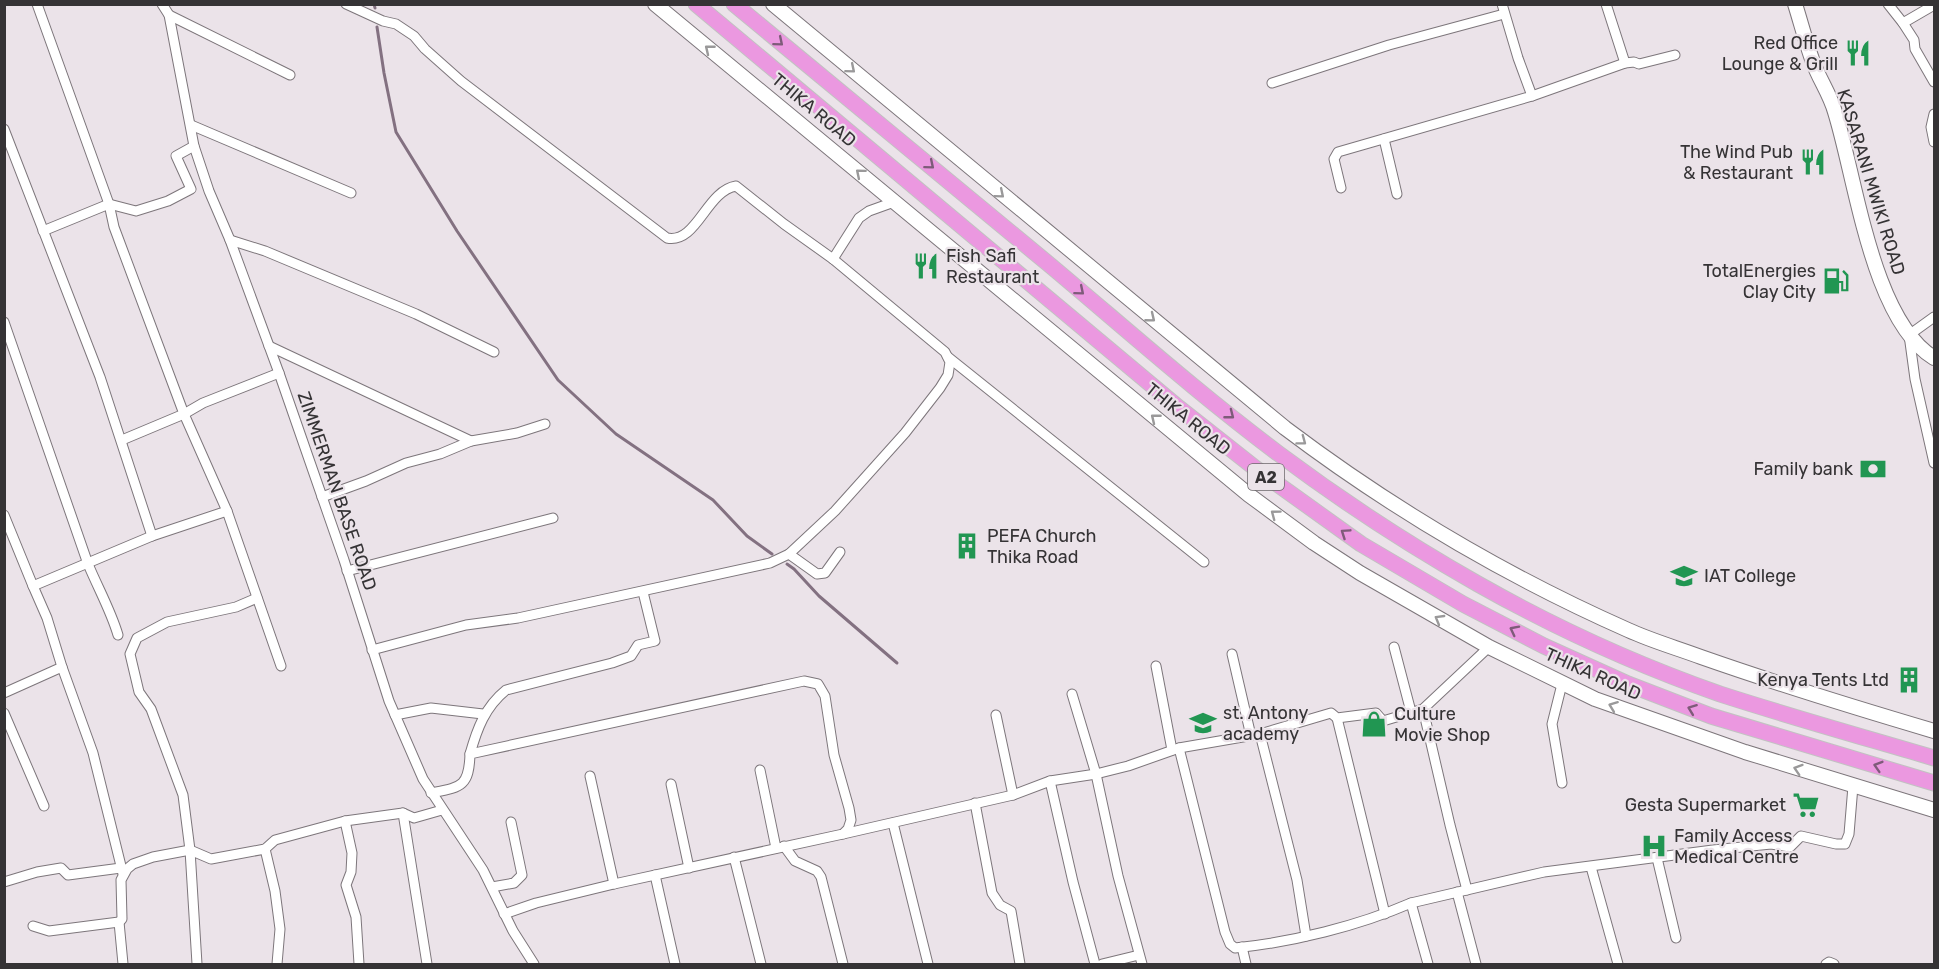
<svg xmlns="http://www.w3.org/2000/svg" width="1939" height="969" font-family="Rubik,sans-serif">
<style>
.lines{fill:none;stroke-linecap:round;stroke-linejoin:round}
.stream{stroke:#837181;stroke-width:3}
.minor-casing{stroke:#7d767b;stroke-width:11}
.secondary-casing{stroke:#7d767b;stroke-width:16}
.trunk-casing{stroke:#c2c2c2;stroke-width:17}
.minor{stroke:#fff;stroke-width:9}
.secondary{stroke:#fff;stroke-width:14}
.trunk{stroke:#eb98e0;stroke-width:15}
.oneway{stroke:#7e5b79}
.oneway2{stroke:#9a999a}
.labels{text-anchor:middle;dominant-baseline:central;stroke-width:4.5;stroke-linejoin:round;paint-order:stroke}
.shield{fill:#ebe3e9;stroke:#6c686b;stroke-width:1.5}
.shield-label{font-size:16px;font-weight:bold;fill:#353335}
.poi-label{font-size:18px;fill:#353335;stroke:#ebe3e9;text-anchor:end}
.street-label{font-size:18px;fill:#353335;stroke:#ebe3e9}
</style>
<rect width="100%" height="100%" fill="#ebe3e9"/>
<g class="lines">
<!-- stream -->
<g class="stream">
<polyline points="374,4 375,8"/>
<polyline points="377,27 384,73 396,132 457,231 558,380 616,434 713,500 747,536 772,554"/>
<polyline points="787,564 794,569 819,596 897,663"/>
</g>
<!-- minor casing -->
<g class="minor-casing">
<g id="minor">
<polyline points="37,4 109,204 114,227 184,414 122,440"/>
<polyline points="162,4 169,15 194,146 209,191 230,240 279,373 344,560 389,701 423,779 483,870 513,931 534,964"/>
<path d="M346,4l37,17 13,3 18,12 11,13 36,32 206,157c30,6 39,-47 69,-52l48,38 49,35"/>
<polyline points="1502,4 1518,58 1532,96"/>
<polyline points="1606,4 1625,63"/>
<polyline points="1888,4 1903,23 1914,40 1915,49 1934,82"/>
<polyline points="169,15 290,75"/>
<polyline points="1903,23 1934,5"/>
<polyline points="1272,83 1389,45 1504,14"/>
<polyline points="1934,114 1931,127 1934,142"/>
<polyline points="191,125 351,193"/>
<polyline points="4,129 100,377 152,536"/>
<polyline points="1384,139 1397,194"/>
<polyline points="1341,188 1334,159 1338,152 1532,96 1625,63 1634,62 1639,64 1675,55"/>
<polyline points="43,231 109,204 136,211 168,201 191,189 176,156 194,146"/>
<polyline points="230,240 265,251 416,314 494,352"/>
<polyline points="1934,317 1909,335 1915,379 1934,463"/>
<path d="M4,322l84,242c10,24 23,47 30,71"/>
<polyline points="269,346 471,441"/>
<polyline points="948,357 1204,562"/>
<polyline points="279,373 203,403 184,414 227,511 281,666"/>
<polyline points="322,497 366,481 406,463 440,454 471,441 517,433 545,424"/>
<polyline points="4,515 33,586 152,536 227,511"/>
<polyline points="789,554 817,574 825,573 840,552"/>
<polyline points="347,571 553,518"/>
<polyline points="1394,647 1410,708 1407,713"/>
<polyline points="372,650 466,625 518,618 770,563 789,554 835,511 905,433 940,388 948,375 950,362 945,352 833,259 859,218 869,211 894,202"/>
<polyline points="1232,654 1251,736"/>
<polyline points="1156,666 1172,750"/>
<polyline points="62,667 93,753 123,874"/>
<polyline points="1562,684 1552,724 1562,783"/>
<polyline points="4,693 62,667 47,618 33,586"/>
<polyline points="1072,694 1096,774 1118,876 1142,964"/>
<polyline points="4,713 44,806"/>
<polyline points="395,715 431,708 483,714"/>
<polyline points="996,715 1013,795"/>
<polyline points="1337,718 1385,914"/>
<polyline points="1260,734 1297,880 1306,936"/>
<path d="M1179,748l46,184 5,12 5,4c58,-6 123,-22 176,-45"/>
<path d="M470,754c7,-25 15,-47 36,-64l106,-27 19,-7 7,-11 17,-4 -12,-49"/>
<polyline points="760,770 776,848"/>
<polyline points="590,776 614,884"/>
<polyline points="1050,781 1073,882 1095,964"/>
<polyline points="671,784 689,868"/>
<path d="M431,793c30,-6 38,-6 39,-39l334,-73 14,3 7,12 9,59 15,53 2,12 -3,9 -5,5 -229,50 -78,19 -32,11"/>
<polyline points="975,803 992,893 1000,905 1011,911 1020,964"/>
<polyline points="403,813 427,964"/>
<polyline points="345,821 352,853 351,872 346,885 356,917 359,964"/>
<polyline points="893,823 928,964"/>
<polyline points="843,834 1013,795 1050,781 1096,774 1128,766 1179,748 1260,734 1331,713 1337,718 1376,713 1383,721 1423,709"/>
<polyline points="784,846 795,861 817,871 821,877 843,964"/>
<polyline points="265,849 275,891 280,929 277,964"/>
<polyline points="734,857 761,964"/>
<polyline points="1657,858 1676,938"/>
<polyline points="1591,867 1618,964"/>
<polyline points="655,875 675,964"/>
<polyline points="4,882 37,872 61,868 68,875 121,868"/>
<polyline points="492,887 514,883 522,875 511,822"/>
<polyline points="1467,890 1450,825 1423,709 1489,647"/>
<polyline points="1457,892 1476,964"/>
<polyline points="119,922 123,964"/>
<polyline points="33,926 49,931 119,922 122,919 121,880 127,869 133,864 153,857 190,850 211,859 265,849 275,840 345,821 403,813 414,818 442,810"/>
<polyline points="1242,947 1246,964"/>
<polyline points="197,964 190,850 183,795 151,709 139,692 130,654 137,638 167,622 236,607 257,598"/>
<polyline points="1102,964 1139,955"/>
<polyline points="1428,964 1411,903 1544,872 1713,850 1771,844 1790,847 1801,836 1836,844 1845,844 1849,834 1853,786"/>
<polyline points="1826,964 1829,962 1834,964"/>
</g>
</g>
<!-- secondary casing -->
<g class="secondary-casing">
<g id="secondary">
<polyline points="655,4 1249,495 1314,543 1360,573 1489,647 1595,699 1745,752 1934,810"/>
<path d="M773,4l512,424c106,80 221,148 343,202 24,11 49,18 73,27 77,27 155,51 233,74"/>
<path d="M1795,4c6,19 11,39 18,58 6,17 17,32 22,50 21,67 37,208 99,246"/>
</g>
</g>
<!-- trunk casing -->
<g class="trunk-casing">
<g id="trunk">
<polyline points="696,4 1179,408 1255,468 1361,544 1463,604 1544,646 1628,684 1711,716 1934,783"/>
<path d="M734,4c105,88 212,174 317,262 75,63 149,129 228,188 63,47 130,91 199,130 76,43 159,81 242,110 71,23 143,43 214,64"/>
</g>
</g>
<!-- minor -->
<use href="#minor" class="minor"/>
<!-- secondary -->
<use href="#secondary" class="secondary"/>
<!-- trunk -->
<use href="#trunk" class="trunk"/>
</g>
<!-- one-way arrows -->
<defs><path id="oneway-chevron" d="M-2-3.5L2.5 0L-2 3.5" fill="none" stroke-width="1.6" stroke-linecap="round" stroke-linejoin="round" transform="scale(1.5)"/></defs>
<g class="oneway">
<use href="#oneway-chevron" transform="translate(779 42) rotate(40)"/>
<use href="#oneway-chevron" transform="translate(930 165) rotate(40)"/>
<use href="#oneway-chevron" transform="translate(1080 291) rotate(40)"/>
<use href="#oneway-chevron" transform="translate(1230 415) rotate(38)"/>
<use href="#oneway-chevron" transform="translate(1345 533) rotate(-146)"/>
<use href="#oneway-chevron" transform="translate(1514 630) rotate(-153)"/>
<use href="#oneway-chevron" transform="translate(1692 709) rotate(-159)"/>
<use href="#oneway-chevron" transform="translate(1878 766) rotate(-163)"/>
</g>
<g class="oneway2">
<use href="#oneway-chevron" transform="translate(709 49) rotate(-141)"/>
<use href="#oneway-chevron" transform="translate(851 69) rotate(40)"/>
<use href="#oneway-chevron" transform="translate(860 173) rotate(-140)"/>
<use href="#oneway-chevron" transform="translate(1000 194) rotate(40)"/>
<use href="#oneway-chevron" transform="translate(1151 318) rotate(39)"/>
<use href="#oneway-chevron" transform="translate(1155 418) rotate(-141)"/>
<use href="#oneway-chevron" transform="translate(1302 441) rotate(37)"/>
<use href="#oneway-chevron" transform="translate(1275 514) rotate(-143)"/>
<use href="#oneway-chevron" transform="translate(1439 619) rotate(-150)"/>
<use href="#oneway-chevron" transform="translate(1613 706) rotate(-159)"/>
<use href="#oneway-chevron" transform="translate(1798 769) rotate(-162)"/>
</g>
<!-- icons -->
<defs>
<g id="restaurant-bare" transform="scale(2.07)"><path d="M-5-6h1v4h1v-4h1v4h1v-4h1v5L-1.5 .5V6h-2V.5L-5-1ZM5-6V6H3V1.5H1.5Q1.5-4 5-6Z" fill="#219652" stroke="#ebe3e9" stroke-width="2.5" paint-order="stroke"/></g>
<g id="fuel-bare" transform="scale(2.07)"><path d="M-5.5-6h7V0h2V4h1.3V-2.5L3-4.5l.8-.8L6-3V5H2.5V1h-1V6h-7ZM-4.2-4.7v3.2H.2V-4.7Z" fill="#219652" stroke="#ebe3e9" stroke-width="2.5" paint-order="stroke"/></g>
<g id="bank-bare" transform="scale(2.07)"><path d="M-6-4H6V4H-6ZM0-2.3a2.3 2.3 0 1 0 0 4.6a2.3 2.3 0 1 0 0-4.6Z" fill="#219652" stroke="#ebe3e9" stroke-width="2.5" paint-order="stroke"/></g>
<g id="building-bare" transform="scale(2.07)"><path d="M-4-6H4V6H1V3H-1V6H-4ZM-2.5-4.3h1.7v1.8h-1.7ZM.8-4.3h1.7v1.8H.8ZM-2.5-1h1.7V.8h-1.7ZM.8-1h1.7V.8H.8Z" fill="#219652" stroke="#ebe3e9" stroke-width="2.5" paint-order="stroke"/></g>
<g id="university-bare" transform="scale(2.07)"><path d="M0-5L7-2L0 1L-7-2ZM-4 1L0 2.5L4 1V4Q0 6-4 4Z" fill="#219652" stroke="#ebe3e9" stroke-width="2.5" paint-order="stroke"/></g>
<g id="school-bare" transform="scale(2.07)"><path d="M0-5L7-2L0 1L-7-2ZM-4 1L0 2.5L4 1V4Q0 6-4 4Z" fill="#219652" stroke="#ebe3e9" stroke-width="2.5" paint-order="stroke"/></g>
<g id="shop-bare" transform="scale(2.07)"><path d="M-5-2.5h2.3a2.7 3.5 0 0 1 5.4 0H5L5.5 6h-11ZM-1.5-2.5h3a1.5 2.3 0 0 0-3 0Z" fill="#219652" stroke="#ebe3e9" stroke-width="2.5" paint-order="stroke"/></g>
<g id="supermarket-bare" transform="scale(2.07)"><path d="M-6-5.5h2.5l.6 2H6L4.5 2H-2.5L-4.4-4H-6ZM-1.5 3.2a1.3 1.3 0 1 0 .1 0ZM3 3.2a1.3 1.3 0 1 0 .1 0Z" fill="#219652" stroke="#ebe3e9" stroke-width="2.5" paint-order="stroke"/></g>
<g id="hospital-bare" transform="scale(2.07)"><path d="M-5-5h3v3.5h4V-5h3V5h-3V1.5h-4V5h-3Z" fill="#219652" stroke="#ebe3e9" stroke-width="2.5" paint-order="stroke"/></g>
</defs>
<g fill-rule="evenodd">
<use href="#restaurant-bare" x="1858" y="53"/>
<use href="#restaurant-bare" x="1813" y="162"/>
<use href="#restaurant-bare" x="926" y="266"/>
<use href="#fuel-bare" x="1836" y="281"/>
<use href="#bank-bare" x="1873" y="469"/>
<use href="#building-bare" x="967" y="546"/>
<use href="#university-bare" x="1684" y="576"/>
<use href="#building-bare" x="1909" y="680"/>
<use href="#school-bare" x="1203" y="723"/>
<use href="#shop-bare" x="1374" y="724"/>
<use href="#supermarket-bare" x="1806" y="805"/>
<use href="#hospital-bare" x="1654" y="846"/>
</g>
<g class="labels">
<!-- shield labels -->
<rect class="shield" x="1248" y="464" width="36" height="26" rx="4.5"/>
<g class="shield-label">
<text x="1266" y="477">A2</text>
</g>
<!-- poi labels -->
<g class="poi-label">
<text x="1838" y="43">Red Office<tspan x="1838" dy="21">Lounge &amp; Grill</tspan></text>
<text x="1793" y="152">The Wind Pub<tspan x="1793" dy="21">&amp; Restaurant</tspan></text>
<text x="946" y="256" text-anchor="start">Fish Safi<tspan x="946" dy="21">Restaurant</tspan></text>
<text x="1816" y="271">TotalEnergies<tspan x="1816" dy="21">Clay City</tspan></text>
<text x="1853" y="469">Family bank</text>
<text x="987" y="536" text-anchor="start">PEFA Church<tspan x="987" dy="21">Thika Road</tspan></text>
<text x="1704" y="576" text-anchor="start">IAT College</text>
<text x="1889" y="680">Kenya Tents Ltd</text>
<text x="1223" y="713" text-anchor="start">st. Antony<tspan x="1223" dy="21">academy</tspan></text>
<text x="1394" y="714" text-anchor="start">Culture<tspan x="1394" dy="21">Movie Shop</tspan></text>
<text x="1786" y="805">Gesta Supermarket</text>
<text x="1674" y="836" text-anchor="start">Family Access<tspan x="1674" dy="21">Medical Centre</tspan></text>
</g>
<!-- street labels -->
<g class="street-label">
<text transform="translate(814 110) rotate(40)">THIKA ROAD</text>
<text transform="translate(1871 182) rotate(73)">KASARANI MWIKI ROAD</text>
<text transform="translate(1188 419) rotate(39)">THIKA ROAD</text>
<text transform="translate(337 491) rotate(71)">ZIMMERMAN BASE ROAD</text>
<text transform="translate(1593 674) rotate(24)">THIKA ROAD</text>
</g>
</g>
<!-- border -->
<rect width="1939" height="969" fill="none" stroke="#353335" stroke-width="12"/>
</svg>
